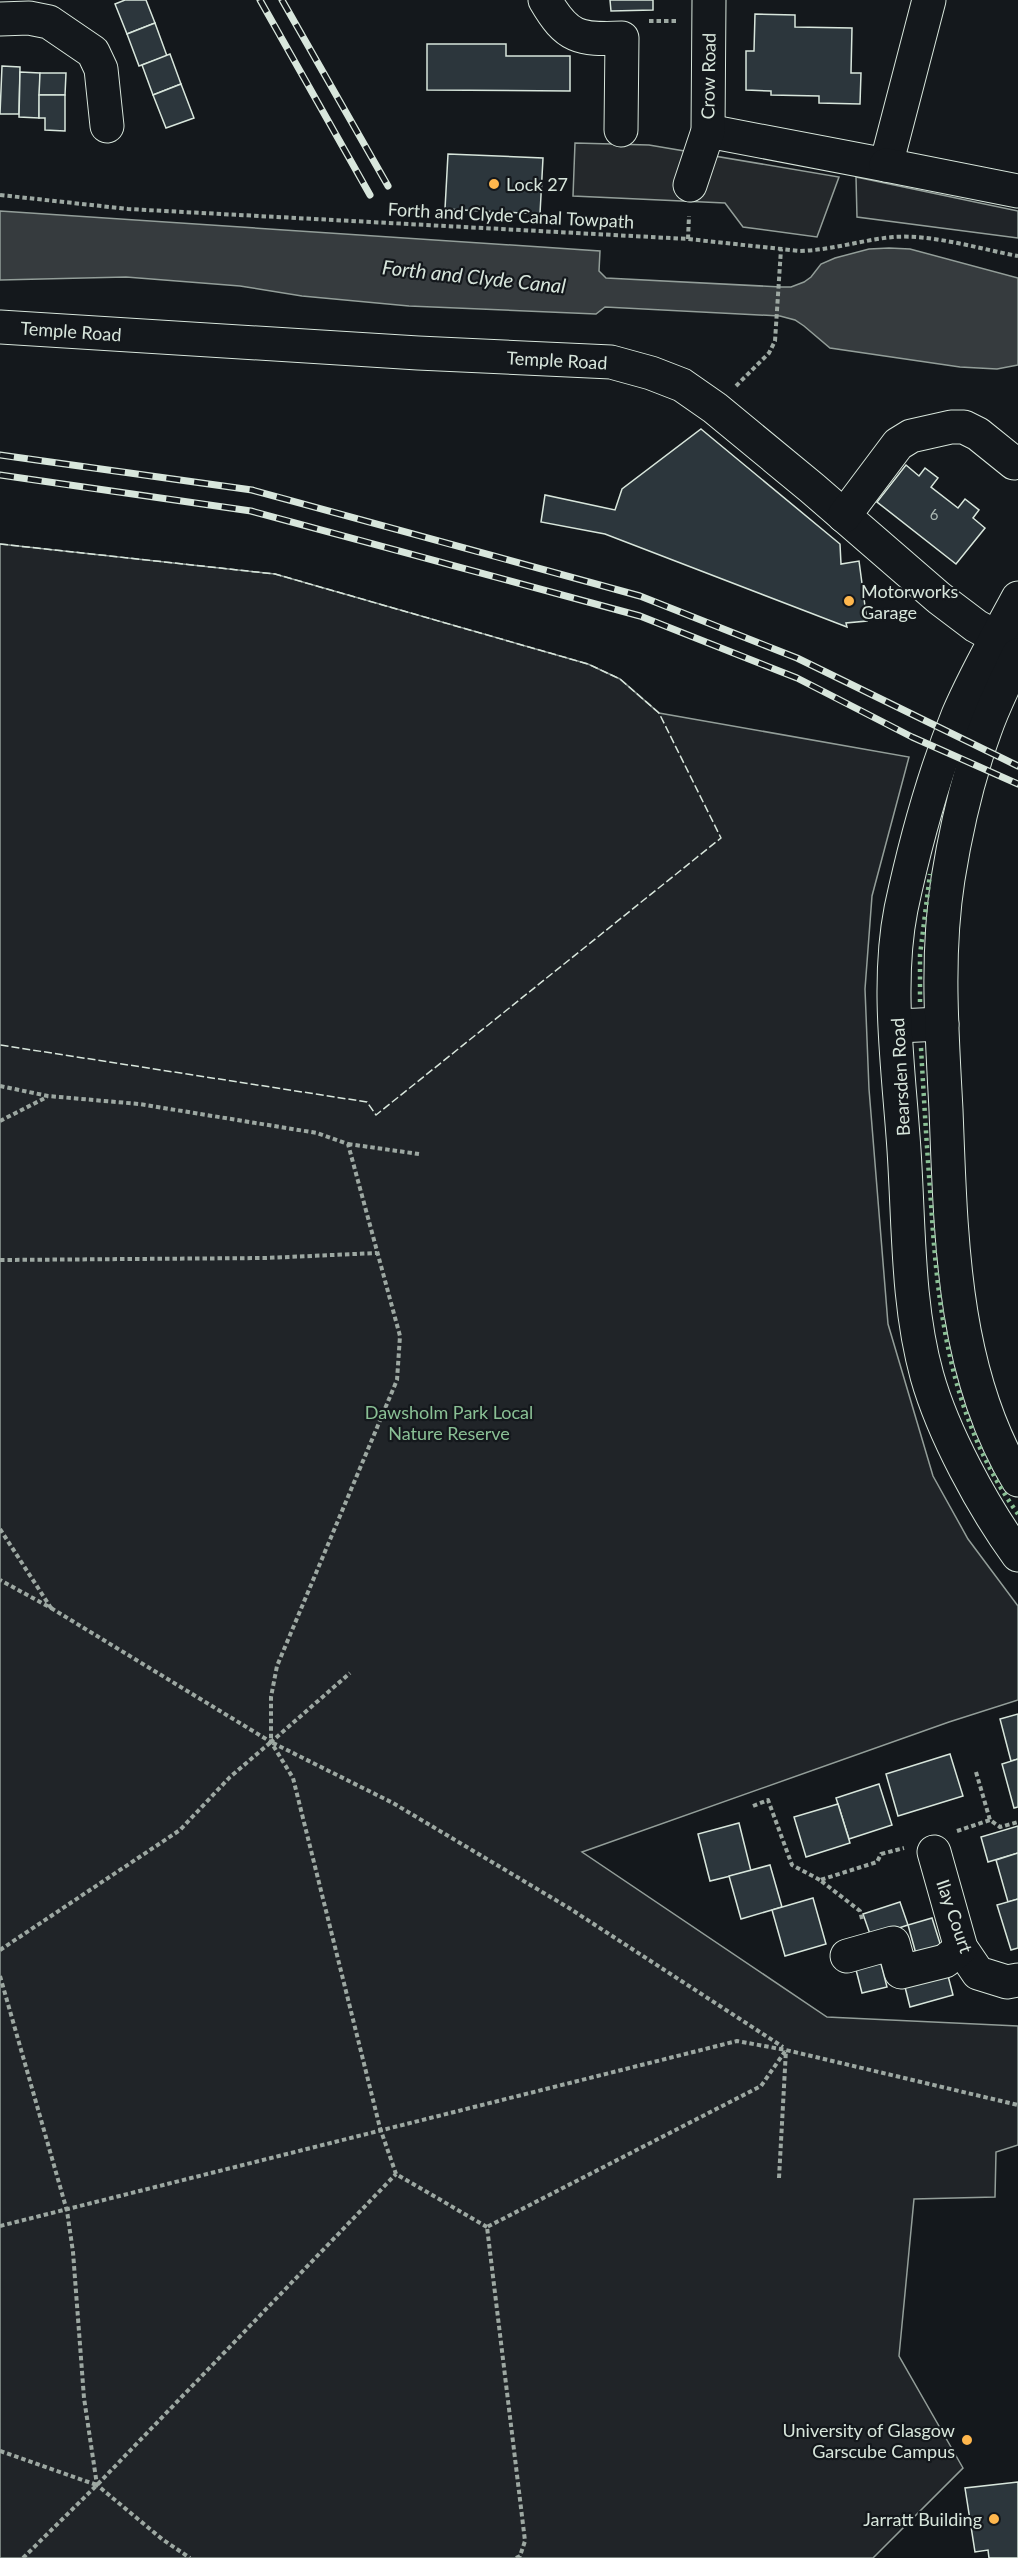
<svg xmlns="http://www.w3.org/2000/svg" width="1018" height="2558" font-family="Lato,sans-serif">
<style>
.green{fill:#202428;stroke:#939e99;stroke-width:1.5}
.parking{fill:#24282b;stroke:#939e99;stroke-width:1.5}
.water{fill:#363b3e;stroke:#939e99;stroke-width:1.5}
.building{fill:#2c363c;stroke:#d8e6dc;stroke-width:1.5}
.lines{fill:none;stroke-linecap:round;stroke-linejoin:round}
.minor-casing{stroke:#d8e6dc;stroke-width:35}
.major-casing{stroke:#d8e6dc;stroke-width:35}
.path{stroke:#9da8a2;stroke-width:4;stroke-dasharray:4.5 3;stroke-linecap:butt}
.minor{stroke:#14181c;stroke-width:33}
.major{stroke:#14181c;stroke-width:33}
.rail-casing{stroke:#d8e6dc;stroke-width:7}
.rail{stroke:#14181c;stroke-width:4.5;stroke-dasharray:14;stroke-linecap:butt}
.hedge{stroke:#8ac095;stroke-width:4.5;stroke-dasharray:3 4.5;stroke-linecap:butt}
.fence{stroke:#d8e6dc;stroke-width:1.5;stroke-dasharray:8 3;stroke-linecap:butt}
.poi-dot{fill:#ffb74d;stroke:#14181c;stroke-width:2}
.labels{text-anchor:middle;dominant-baseline:central;stroke-width:4.5;stroke-linejoin:round;paint-order:stroke}
.number-label{font-size:15px;fill:#adbab4}
.street-label{font-size:18px;fill:#d8e6dc;stroke:#14181c}
.poi-label{font-size:18px;fill:#d8e6dc;stroke:#14181c;text-anchor:start}
.park-label{font-size:18px;fill:#8ac095;stroke:#14181c}
.water-label{font-size:20px;font-style:italic;fill:#d8e6dc;stroke:#14181c}
</style>
<rect width="100%" height="100%" fill="#14181c"/>
<!-- green -->
<g class="green">
<polygon points="856,177 1018,211 1018,238 857,217"/>
<polygon points="0,544 275,574 588,664 620,679 659,713 909,757 872,896 865,989 869,1089 888,1324 933,1476 968,1539 1018,1606 1018,1700 949,1722 582,1852 827,2017 1018,2026 1018,2145 996,2152 995,2197 914,2199 899,2356 963,2468 873,2558 0,2558"/>
</g>
<!-- parking -->
<polygon class="parking" points="575,143 649,145 839,177 817,237 743,227 725,203 573,196"/>
<!-- water -->
<polygon class="water" points="0,211 600,251 599,271 606,278 781,287 791,287 804,282 811,277 821,264 835,258 869,249 889,248 910,249 1018,278 1018,365 997,369 960,367 830,348 804,326 795,320 780,316 605,307 596,314 409,306 302,296 240,286 126,277 0,280"/>
<!-- building -->
<g class="building">
<polygon points="125,0 146,0 155,23 127,34 115,4"/>
<polygon points="610,0 653,0 653,10 611,11"/>
<polygon points="755,14 795,15 795,27 852,28 851,73 861,73 860,104 819,103 819,96 771,95 771,91 746,90 746,51 754,51"/>
<polygon points="155,23 167,56 139,66 127,34"/>
<polygon points="427,44 506,44 506,56 570,56 570,91 427,90"/>
<polygon points="170,54 181,84 153,95 142,65"/>
<polygon points="2,66 20,67 19,114 0,114"/>
<polygon points="20,72 40,73 39,118 19,117"/>
<polygon points="40,73 66,73 65,95 39,95"/>
<polygon points="181,84 194,118 166,128 153,95"/>
<polygon points="39,95 65,95 65,131 45,130 45,118 39,118"/>
<polygon points="448,154 543,158 540,214 445,209"/>
<polygon points="701,429 840,544 841,564 859,561 867,621 846,623 847,627 605,534 541,522 545,495 615,510 622,489"/>
<polygon points="906,465 919,476 925,468 938,478 931,487 958,508 965,499 979,510 973,518 985,528 956,564 877,502"/>
<polygon points="1018,1714 1018,1759 1011,1761 1000,1719"/>
<polygon points="950,1754 963,1796 898,1816 886,1774"/>
<polygon points="1018,1759 1018,1807 1014,1808 1002,1764"/>
<polygon points="879,1784 892,1825 849,1839 836,1798"/>
<polygon points="838,1804 850,1843 806,1857 794,1817"/>
<polygon points="739,1823 751,1871 710,1881 698,1834"/>
<polygon points="1018,1826 1018,1853 988,1862 981,1837"/>
<polygon points="1018,1853 1018,1899 1008,1902 996,1860"/>
<polygon points="770,1865 782,1907 741,1919 729,1876"/>
<polygon points="813,1898 826,1944 785,1956 772,1910"/>
<polygon points="1018,1899 1018,1948 1011,1950 997,1905"/>
<polygon points="900,1902 908,1925 871,1937 863,1914"/>
<polygon points="932,1918 943,1953 918,1961 908,1925"/>
<polygon points="879,1956 887,1987 862,1993 854,1962"/>
<polygon points="946,1968 953,1995 910,2007 903,1979"/>
<polygon points="1018,2482 1018,2558 989,2558 988,2550 975,2552 965,2488"/>
</g>
<g class="lines">
<!-- minor casing -->
<g class="minor-casing">
<g id="minor">
<path d="M545,0c22,38 34,40 77,38l-1,92"/>
<polyline points="0,19 29,18 49,22 93,52 101,69 107,126"/>
<polyline points="708,131 886,165 929,0"/>
<polyline points="886,165 1018,191"/>
<polyline points="690,185 708,131 709,0"/>
<polyline points="0,327 418,353 611,362 651,373 682,385 715,408 812,488 939,598 976,626 1018,649"/>
<polyline points="844,516 898,444 911,436 951,427 964,427 978,434 1014,463"/>
<polyline points="897,1026 942,1024"/>
<polyline points="934,1852 961,1948 978,1973 1007,1982 1018,1980"/>
<polyline points="847,1956 893,1943 901,1972 945,1961 961,1948"/>
</g>
</g>
<!-- major casing -->
<g class="major-casing">
<g id="major">
<path d="M1018,598c-21,39 -43,77 -60,117 -25,62 -43,128 -57,194 -15,76 -2,164 3,241 5,75 3,154 23,226 16,57 56,131 91,179"/>
<path d="M1018,655c-11,24 -24,49 -33,75 -17,47 -29,99 -37,149 -12,77 -6,154 -2,231 5,125 6,260 72,370"/>
</g>
</g>
<!-- path -->
<g class="path">
<polyline points="649,21 678,21"/>
<path d="M0,195l128,14 560,30 112,12c32,-1 62,-11 93,-14 39,-3 87,12 125,19"/>
<polyline points="688,239 689,216"/>
<polyline points="736,386 769,353 775,341 781,249"/>
<polyline points="0,1086 48,1096 139,1104 317,1133 348,1144 400,1336 397,1380 277,1666 271,1697 271,1742 350,1673"/>
<polyline points="0,1121 47,1097"/>
<polyline points="348,1144 419,1154"/>
<polyline points="0,1260 266,1258 377,1253"/>
<polyline points="0,1529 51,1608 0,1580"/>
<polyline points="51,1608 271,1742 293,1778 380,2128 396,2174 487,2227"/>
<polyline points="976,1772 990,1820 1000,1827 1018,1822"/>
<polyline points="753,1806 768,1800 792,1865 820,1880"/>
<polyline points="957,1831 990,1820"/>
<polyline points="862,1919 860,1911 820,1880 877,1862 881,1854 904,1848"/>
<polyline points="0,1950 180,1830 230,1777 271,1742 393,1803 569,1908 783,2047"/>
<polyline points="0,1976 67,2211 73,2252 84,2398 97,2485 162,2539 190,2558"/>
<polyline points="779,2178 786,2050"/>
<polyline points="0,2226 737,2041 786,2050 1018,2105"/>
<polyline points="0,2451 97,2485"/>
<polyline points="23,2558 97,2485 396,2174"/>
<polyline points="516,2558 520,2556 525,2541 487,2227 761,2086 786,2050"/>
</g>
<!-- minor -->
<use href="#minor" class="minor"/>
<!-- major -->
<use href="#major" class="major"/>
<!-- rail casing -->
<g class="rail-casing">
<g id="rail">
<polyline points="260,0 370,195"/>
<polyline points="282,0 388,186"/>
<polyline points="0,455 252,490 640,596 797,658 1018,766"/>
<polyline points="0,475 251,511 640,616 797,678 912,737 1018,784"/>
</g>
</g>
<!-- rail -->
<use href="#rail" class="rail"/>
<!-- hedge -->
<g class="hedge">
<polyline points="920,1002 920,955 930,874"/>
<path d="M921,1048c3,52 6,103 10,155 7,112 20,217 87,311"/>
</g>
<!-- fence -->
<polyline class="fence" points="0,544 275,574 588,664 620,679 659,713 721,838 376,1115 367,1102 0,1045"/>
</g>
<!-- markers -->
<g class="poi-dot">
<circle cx="494" cy="184" r="6"/>
<circle cx="849" cy="601" r="6"/>
<circle cx="967" cy="2440" r="6"/>
<circle cx="994" cy="2519" r="6"/>
</g>
<g class="labels">
<!-- number labels -->
<g class="number-label">
<text x="934" y="514">6</text>
</g>
<!-- street labels -->
<g class="street-label">
<text transform="translate(708 76) rotate(-89)">Crow Road</text>
<text transform="translate(511 215) rotate(3)">Forth and Clyde Canal Towpath</text>
<text transform="translate(71 331) rotate(4)">Temple Road</text>
<text transform="translate(557 360) rotate(3)">Temple Road</text>
<text transform="translate(900 1077) rotate(-93)">Bearsden Road</text>
<text transform="translate(955 1916) rotate(71)">Ilay Court</text>
</g>
<!-- poi labels -->
<g class="poi-label">
<text x="506" y="184">Lock 27</text>
<text x="861" y="591">Motorworks<tspan x="861" dy="21">Garage</tspan></text>
<text x="955" y="2430" text-anchor="end">University of Glasgow<tspan x="955" dy="21">Garscube Campus</tspan></text>
<text x="982" y="2519" text-anchor="end">Jarratt Building</text>
</g>
<!-- park labels -->
<g class="park-label">
<text x="449" y="1412">Dawsholm Park Local<tspan x="449" dy="21">Nature Reserve</tspan></text>
</g>
<!-- water labels -->
<g class="water-label">
<text transform="translate(474 276) rotate(6)">Forth and Clyde Canal</text>
</g>
</g>
</svg>
